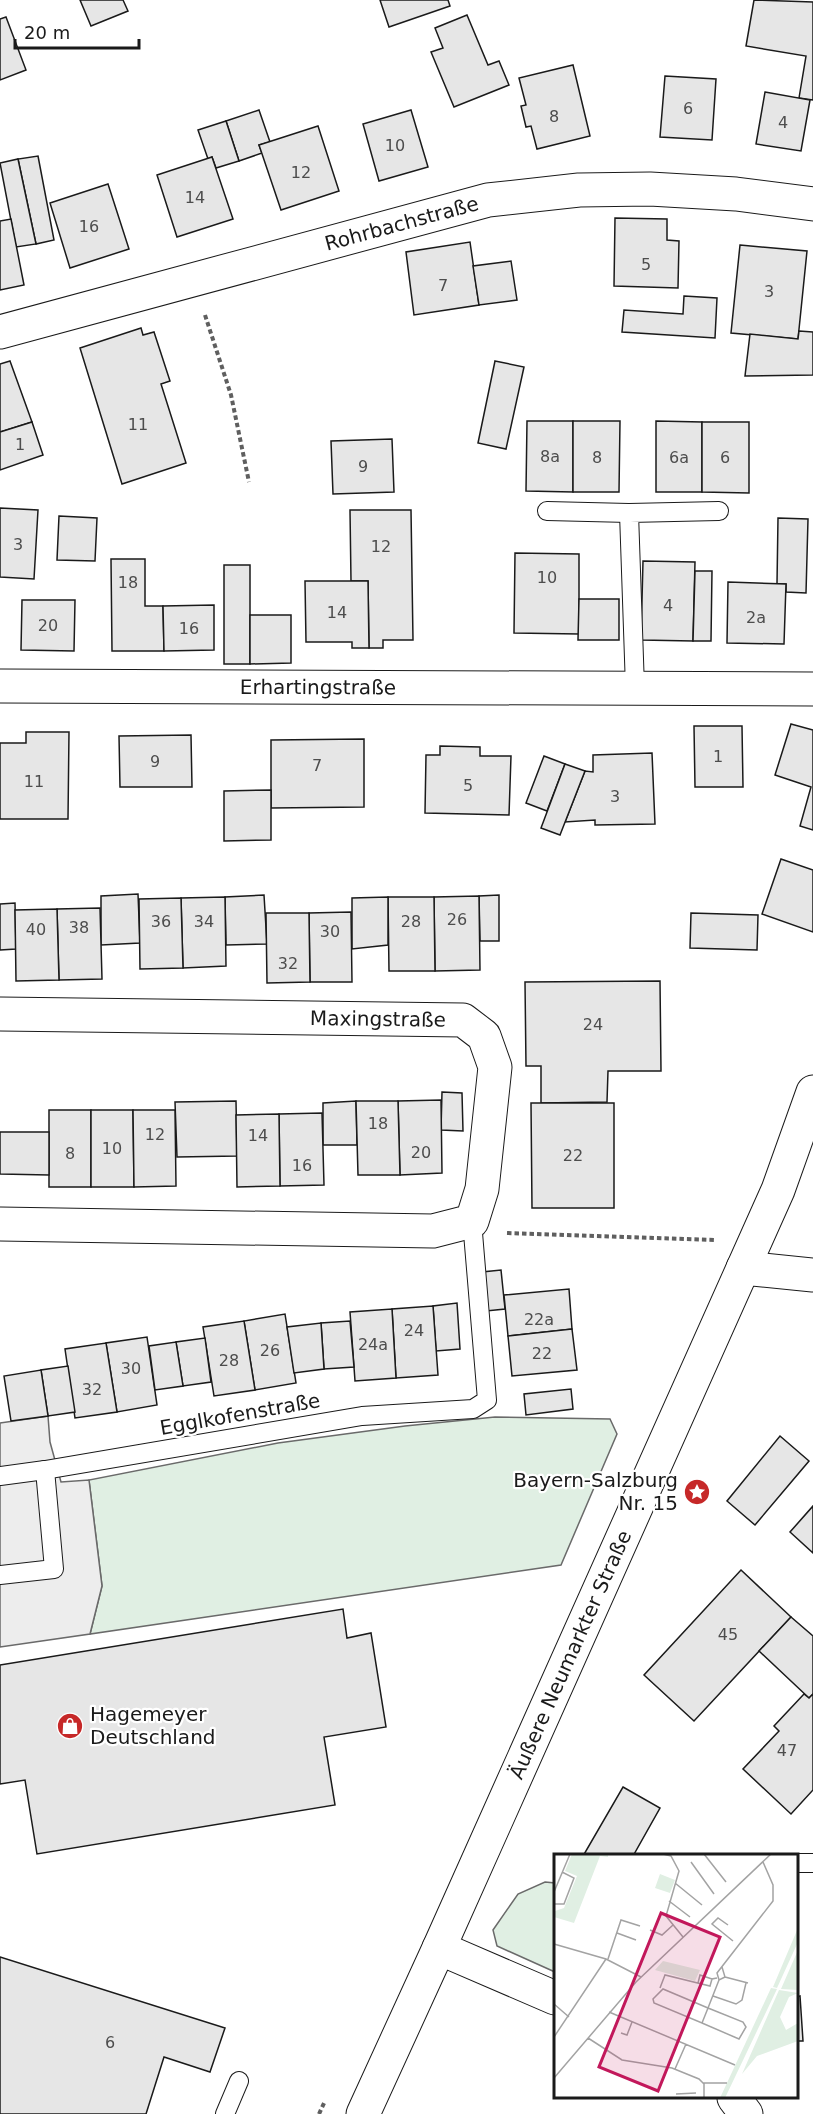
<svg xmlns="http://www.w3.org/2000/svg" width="813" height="2114" font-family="'DejaVu Sans',sans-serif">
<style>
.green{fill:#e0efe3;stroke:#6a6a6a;stroke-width:1.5}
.parking{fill:#ededed;stroke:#6a6a6a;stroke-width:1.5}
.building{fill:#e6e6e6;stroke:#1a1a1a;stroke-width:1.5}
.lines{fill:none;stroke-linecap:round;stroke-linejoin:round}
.lane-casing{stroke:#1a1a1a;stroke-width:20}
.street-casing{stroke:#1a1a1a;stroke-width:35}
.path{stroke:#5f5f5f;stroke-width:4;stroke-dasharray:4.5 3;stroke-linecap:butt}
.lane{stroke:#fff;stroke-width:18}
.street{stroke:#fff;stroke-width:33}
.labels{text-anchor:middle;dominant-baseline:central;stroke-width:4.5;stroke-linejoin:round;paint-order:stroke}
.number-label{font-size:16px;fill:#4d4d4d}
.street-label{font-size:20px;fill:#1a1a1a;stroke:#fff}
.poi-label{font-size:20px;fill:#1a1a1a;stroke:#fff;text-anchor:end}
.inset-road{fill:none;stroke:#a3a3a3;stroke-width:1.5}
.view{fill:#c2185b;fill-opacity:0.15;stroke:#c2185b;stroke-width:3}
.inset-edge{fill:none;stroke:#1a1a1a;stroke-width:3}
</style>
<rect width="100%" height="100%" fill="#fff"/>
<!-- green -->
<g class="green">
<polygon points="495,1417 610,1419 617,1434 561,1565 90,1634 102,1586 89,1480 278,1443 405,1426"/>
<polygon points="545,1882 555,1883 555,1972 497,1946 493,1930 518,1894"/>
</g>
<!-- parking -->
<polygon class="parking" points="48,1416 50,1442 61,1482 89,1480 102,1586 90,1634 0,1647 0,1423"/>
<!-- building -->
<g class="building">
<polygon points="80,0 123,0 128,11 91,26"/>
<polygon points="380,0 448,0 450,6 389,27"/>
<polygon points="754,0 813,2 813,100 799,98 806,56 746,46"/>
<polygon points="467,15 488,65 499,61 509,85 454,107 431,52 443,48 435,28"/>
<polygon points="6,17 26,70 0,80 0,19"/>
<polygon points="573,65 590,136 537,149 531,126 526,127 521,106 526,105 519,78"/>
<polygon points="665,76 716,79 712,140 660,137"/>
<polygon points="765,92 810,100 801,151 756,144"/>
<polygon points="259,110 270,142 259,145 262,153 239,161 226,121"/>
<polygon points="411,110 428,167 379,181 363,124"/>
<polygon points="226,121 239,161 216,168 212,157 208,159 198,130"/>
<polygon points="318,126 339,191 281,210 259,145"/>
<polygon points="38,156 54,240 36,244 18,159"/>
<polygon points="212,157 233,219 177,237 157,175"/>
<polygon points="18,159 36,244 16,247 0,163"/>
<polygon points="108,184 129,249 70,268 50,203"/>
<polygon points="615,218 667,219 667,240 679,241 678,288 614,286"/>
<polygon points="11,219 24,285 0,290 0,221"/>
<polygon points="470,242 479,305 414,315 406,252"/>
<polygon points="740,245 807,251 798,339 731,333"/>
<polygon points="511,261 517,300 479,305 473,266"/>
<polygon points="684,296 717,298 715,338 622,332 624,310 683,314"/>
<polygon points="141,328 143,335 154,332 170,381 161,384 186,463 122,484 80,348"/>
<polygon points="799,331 813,332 813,375 745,376 750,334 798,339"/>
<polygon points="10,361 32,422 0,432 0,364"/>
<polygon points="495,361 524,367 506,449 478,443"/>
<polygon points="527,421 573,421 573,492 526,491"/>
<polygon points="573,421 620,421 619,492 573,492"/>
<polygon points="656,421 702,422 702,492 656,492"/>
<polygon points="32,422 43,455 0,470 0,432"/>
<polygon points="702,422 749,422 749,493 702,492"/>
<polygon points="392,439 394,492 333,494 331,441"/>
<polygon points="0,508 38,510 34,579 0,577"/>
<polygon points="350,510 411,510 413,640 383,640 383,648 369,648 368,581 351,581"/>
<polygon points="59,516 97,518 95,561 57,560"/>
<polygon points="778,518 808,519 806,593 786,592 786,584 777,584"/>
<polygon points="515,553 579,554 579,634 514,633"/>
<polygon points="111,559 145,559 145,606 163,606 164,651 112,651"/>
<polygon points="643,561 695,562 693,641 641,640"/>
<rect x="224" y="565" width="26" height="99"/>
<polygon points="695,571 712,571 711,641 693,641"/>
<polygon points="305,581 368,581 369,648 352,648 352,642 306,642"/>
<polygon points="728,582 786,584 784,644 727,643"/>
<polygon points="579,599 619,599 619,640 578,640"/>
<polygon points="22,600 75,600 74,651 21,650"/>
<polygon points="214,605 214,650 164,651 163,606"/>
<polygon points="250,615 291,615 291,663 250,664"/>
<polygon points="791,724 813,730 813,830 800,826 811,787 775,775"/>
<polygon points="694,726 742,726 743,787 695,787"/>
<polygon points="26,732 69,732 68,819 0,819 0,743 26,743"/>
<polygon points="191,735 192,787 120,787 119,736"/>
<polygon points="364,739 364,807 271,808 271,740"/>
<polygon points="440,746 480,747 480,756 511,756 509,815 425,813 426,755 440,755"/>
<polygon points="652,753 655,824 595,825 595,820 565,822 585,771 593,772 593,755"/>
<polygon points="544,756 565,764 547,811 526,803"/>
<polygon points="565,764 585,771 560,835 541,828"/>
<polygon points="271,790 271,840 224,841 224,791"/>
<polygon points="781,859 813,870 813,932 762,914"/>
<polygon points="138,894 140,943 101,945 101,896"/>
<polygon points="264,895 267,944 226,945 225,897"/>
<polygon points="499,895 499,941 480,941 479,896"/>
<polygon points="479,896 480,970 435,971 434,897"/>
<polygon points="225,897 226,966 183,968 181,898"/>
<polygon points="388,897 434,897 435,971 389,971"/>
<polygon points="388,897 388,945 352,949 352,898"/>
<polygon points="181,898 183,968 140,969 139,899"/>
<polygon points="15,903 16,949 0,950 0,904"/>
<polygon points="100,908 102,979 59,980 57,909"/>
<polygon points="57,909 59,980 16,981 15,910"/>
<polygon points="351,912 352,982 310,982 309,913"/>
<polygon points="266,913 309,913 310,982 267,983"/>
<polygon points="691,913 758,915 757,950 690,948"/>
<polygon points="660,981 661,1071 608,1071 607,1102 541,1103 541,1066 526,1066 525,982"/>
<polygon points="442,1092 462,1093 463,1131 441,1130"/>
<polygon points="441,1100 442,1173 400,1175 398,1101"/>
<polygon points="236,1101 237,1156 177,1157 175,1102"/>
<polygon points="356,1101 357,1145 323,1145 323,1103"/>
<polygon points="356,1101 398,1101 400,1175 358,1175"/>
<polygon points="531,1103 614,1103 614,1208 532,1208"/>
<rect x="49" y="1110" width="42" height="77"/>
<polygon points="91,1110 133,1110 134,1187 91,1187"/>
<polygon points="133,1110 175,1110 176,1186 134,1187"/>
<polygon points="322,1113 324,1185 280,1186 279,1114"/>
<polygon points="279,1114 280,1186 237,1187 236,1115"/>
<polygon points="0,1132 49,1132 49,1175 0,1174"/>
<polygon points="501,1270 505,1309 486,1311 482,1272"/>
<polygon points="569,1289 572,1329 508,1336 504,1295"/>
<polygon points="457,1303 460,1349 436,1351 433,1306"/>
<polygon points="433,1306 438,1375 396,1378 392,1309"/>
<polygon points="392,1309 396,1378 355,1381 350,1312"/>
<polygon points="285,1314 296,1383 255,1390 244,1321"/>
<polygon points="244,1321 255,1390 214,1396 203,1327"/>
<polygon points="350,1321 354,1367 324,1369 321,1323"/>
<polygon points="321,1323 324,1369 294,1373 287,1327"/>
<polygon points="572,1329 577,1370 512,1376 508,1336"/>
<polygon points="147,1337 157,1405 117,1412 106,1343"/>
<polygon points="205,1338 211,1382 183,1386 176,1342"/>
<polygon points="176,1342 183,1386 155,1390 149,1346"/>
<polygon points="106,1343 117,1412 75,1418 65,1349"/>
<polygon points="68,1366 75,1412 48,1416 41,1370"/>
<polygon points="41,1370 48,1416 11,1421 4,1376"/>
<polygon points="571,1389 573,1409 526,1415 524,1394"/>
<polygon points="780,1436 809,1461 755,1525 727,1501"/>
<polygon points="813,1506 813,1553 790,1532"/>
<polygon points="741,1570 791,1617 694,1721 644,1675"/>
<polygon points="343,1609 347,1638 371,1633 386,1727 324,1737 335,1805 37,1854 25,1780 0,1784 0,1665"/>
<polygon points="791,1617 813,1636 813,1694 809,1698 759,1651"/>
<polygon points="804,1694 809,1698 813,1694 813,1790 791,1814 743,1769 779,1731 774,1726"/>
<polygon points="623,1787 660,1808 633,1856 583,1856"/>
<polygon points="0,1957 225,2028 210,2072 164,2057 146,2114 0,2114"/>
<polygon points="800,1996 803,2041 796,2041 796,1997"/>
</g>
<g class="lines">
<!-- lane casing -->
<g class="lane-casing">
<g id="lane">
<polyline points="547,511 629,513"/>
<polyline points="635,688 629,513 719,511"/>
<polyline points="0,1476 45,1470 362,1416 473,1409 487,1400 472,1221"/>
<polyline points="0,1575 54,1569 45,1470"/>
<polyline points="796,1863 813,1863"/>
<polyline points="225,2114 239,2081"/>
</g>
</g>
<!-- street casing -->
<g class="street-casing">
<g id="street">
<path id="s1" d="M0,332l488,-132 91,-10 71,-1 86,5 77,10"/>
<path id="s2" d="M0,686l813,3"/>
<path id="s3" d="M0,1014l463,6 21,16 11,31 -13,122 -10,32 -39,10 -433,-7"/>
<polyline points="743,1268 813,1275"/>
<polyline points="439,1948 555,1998"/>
<polyline points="734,2098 746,2114"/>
<path id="s4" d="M363,2114l76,-166 339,-758 35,-98"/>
</g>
</g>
<!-- path -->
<g class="path">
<polyline points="205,315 231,395 249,482"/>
<polyline points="507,1233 715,1240"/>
<polyline points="319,2114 325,2101"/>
</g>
<!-- lane -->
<use href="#lane" class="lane"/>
<!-- street -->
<use href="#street" class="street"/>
</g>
<!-- icons -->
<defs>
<g id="sight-disc" transform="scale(1.35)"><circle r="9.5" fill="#c62828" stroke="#fff"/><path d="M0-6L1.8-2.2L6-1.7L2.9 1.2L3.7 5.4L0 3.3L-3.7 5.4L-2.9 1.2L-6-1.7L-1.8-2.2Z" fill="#fff"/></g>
<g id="shop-disc" transform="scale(1.35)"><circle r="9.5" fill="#c62828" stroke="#fff"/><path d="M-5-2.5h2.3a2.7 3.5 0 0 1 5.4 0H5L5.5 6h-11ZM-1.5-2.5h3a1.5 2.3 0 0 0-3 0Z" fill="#fff"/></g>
</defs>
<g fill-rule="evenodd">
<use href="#sight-disc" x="697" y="1492"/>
<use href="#shop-disc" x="70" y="1726"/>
</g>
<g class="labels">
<!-- number labels -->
<g class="number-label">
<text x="688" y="108">6</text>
<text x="554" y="116">8</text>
<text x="783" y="122">4</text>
<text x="395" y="145">10</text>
<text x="301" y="172">12</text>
<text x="195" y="197">14</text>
<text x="89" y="226">16</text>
<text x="646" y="264">5</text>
<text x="443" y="285">7</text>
<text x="769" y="291">3</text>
<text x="138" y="424">11</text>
<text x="20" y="444">1</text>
<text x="550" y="456">8a</text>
<text x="597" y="457">8</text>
<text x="679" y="457">6a</text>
<text x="725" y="457">6</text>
<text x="363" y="466">9</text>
<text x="18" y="544">3</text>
<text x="381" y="546">12</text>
<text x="547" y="577">10</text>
<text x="128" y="582">18</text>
<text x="668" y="605">4</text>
<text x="337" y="612">14</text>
<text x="756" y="617">2a</text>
<text x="48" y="625">20</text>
<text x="189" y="628">16</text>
<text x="718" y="756">1</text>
<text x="155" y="761">9</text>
<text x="317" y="765">7</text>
<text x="34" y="781">11</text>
<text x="468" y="785">5</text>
<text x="615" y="796">3</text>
<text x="457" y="919">26</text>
<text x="161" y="921">36</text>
<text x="204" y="921">34</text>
<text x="411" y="921">28</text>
<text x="79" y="927">38</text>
<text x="36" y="929">40</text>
<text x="330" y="931">30</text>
<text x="288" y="963">32</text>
<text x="593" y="1024">24</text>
<text x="378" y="1123">18</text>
<text x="155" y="1134">12</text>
<text x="258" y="1135">14</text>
<text x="112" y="1148">10</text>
<text x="421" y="1152">20</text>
<text x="70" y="1153">8</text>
<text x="573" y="1155">22</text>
<text x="302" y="1165">16</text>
<text x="539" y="1319">22a</text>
<text x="414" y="1330">24</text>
<text x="373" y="1344">24a</text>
<text x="270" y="1350">26</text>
<text x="542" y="1353">22</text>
<text x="229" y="1360">28</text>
<text x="131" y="1368">30</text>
<text x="92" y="1389">32</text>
<text x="728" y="1634">45</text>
<text x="787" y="1750">47</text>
<text x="110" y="2042">6</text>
</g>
<!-- street labels -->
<g class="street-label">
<text stroke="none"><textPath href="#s1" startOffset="416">Rohrbachstraße</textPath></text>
<text stroke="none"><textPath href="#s2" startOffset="318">Erhartingstraße</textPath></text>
<text stroke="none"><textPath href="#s3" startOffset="378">Maxingstraße</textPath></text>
<text transform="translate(240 1414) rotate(-10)">Egglkofenstraße</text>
<text stroke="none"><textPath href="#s4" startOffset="504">Äußere Neumarkter Straße</textPath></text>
</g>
<!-- poi labels -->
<g class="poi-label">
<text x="678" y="1480">Bayern-Salzburg<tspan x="678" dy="23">Nr. 15</tspan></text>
<text x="90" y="1714" text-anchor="start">Hagemeyer<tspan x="90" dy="23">Deutschland</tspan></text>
</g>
</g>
<!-- overview -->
<g transform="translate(554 1854)">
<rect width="244" height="244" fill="#fff"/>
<path d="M18,0h36v3l-8,-1 -26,67 -20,-6 1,-6 9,-3 13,-32 -12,-5zM106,20l15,6 -5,13 -15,-5zM244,74v14l-21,46 -4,-1zM244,96v40l-17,-1zM109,107l37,9 -5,11 -40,-11zM217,134l6,1 -52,109h-5zM225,136l19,3 -9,4 -9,20 6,13 12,-7v18l-41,15 -15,18z" fill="#e0efe3"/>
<path class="inset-road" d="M109,0l8,2 8,15 -13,45 17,21M150,0l22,28M137,8l23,32M121,29l27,22M0,38l16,-38M115,47l21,16M0,50h10l10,-26 -12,-6M174,71l-10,-7 -6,6 21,17M96,76l12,5 11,-10M63,79l19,7M0,90l52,15 35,18M54,105l13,-39 19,6M168,113l3,10 -6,3 -2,-7 56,-72v-16l-10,-23M171,123l23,6M144,129l2,-8 12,4M106,134l5,-13 45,11 2,-7 5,-1M159,142l23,8 6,-4 4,-17M0,150l15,13M55,158l126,53M148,169l37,16 7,-12 -3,-5 -35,-14 -45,-19 -10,10 1,4 48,20 6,-15 11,-28M67,179l6,2 5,-13M0,183l52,-78M34,184l34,22 50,8 27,11 5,5v14M121,215l11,-25M0,224l82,-96 135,-128M149,229h24M122,240l20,-1"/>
<path class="view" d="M107,59l59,24 -62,154 -59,-24z"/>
<rect width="244" height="244" class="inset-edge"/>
</g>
<!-- scale -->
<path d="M15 39v9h124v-9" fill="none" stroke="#1a1a1a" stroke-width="3"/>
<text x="24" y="39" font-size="18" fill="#1a1a1a" stroke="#ffffff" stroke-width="4.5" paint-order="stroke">20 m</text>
</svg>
